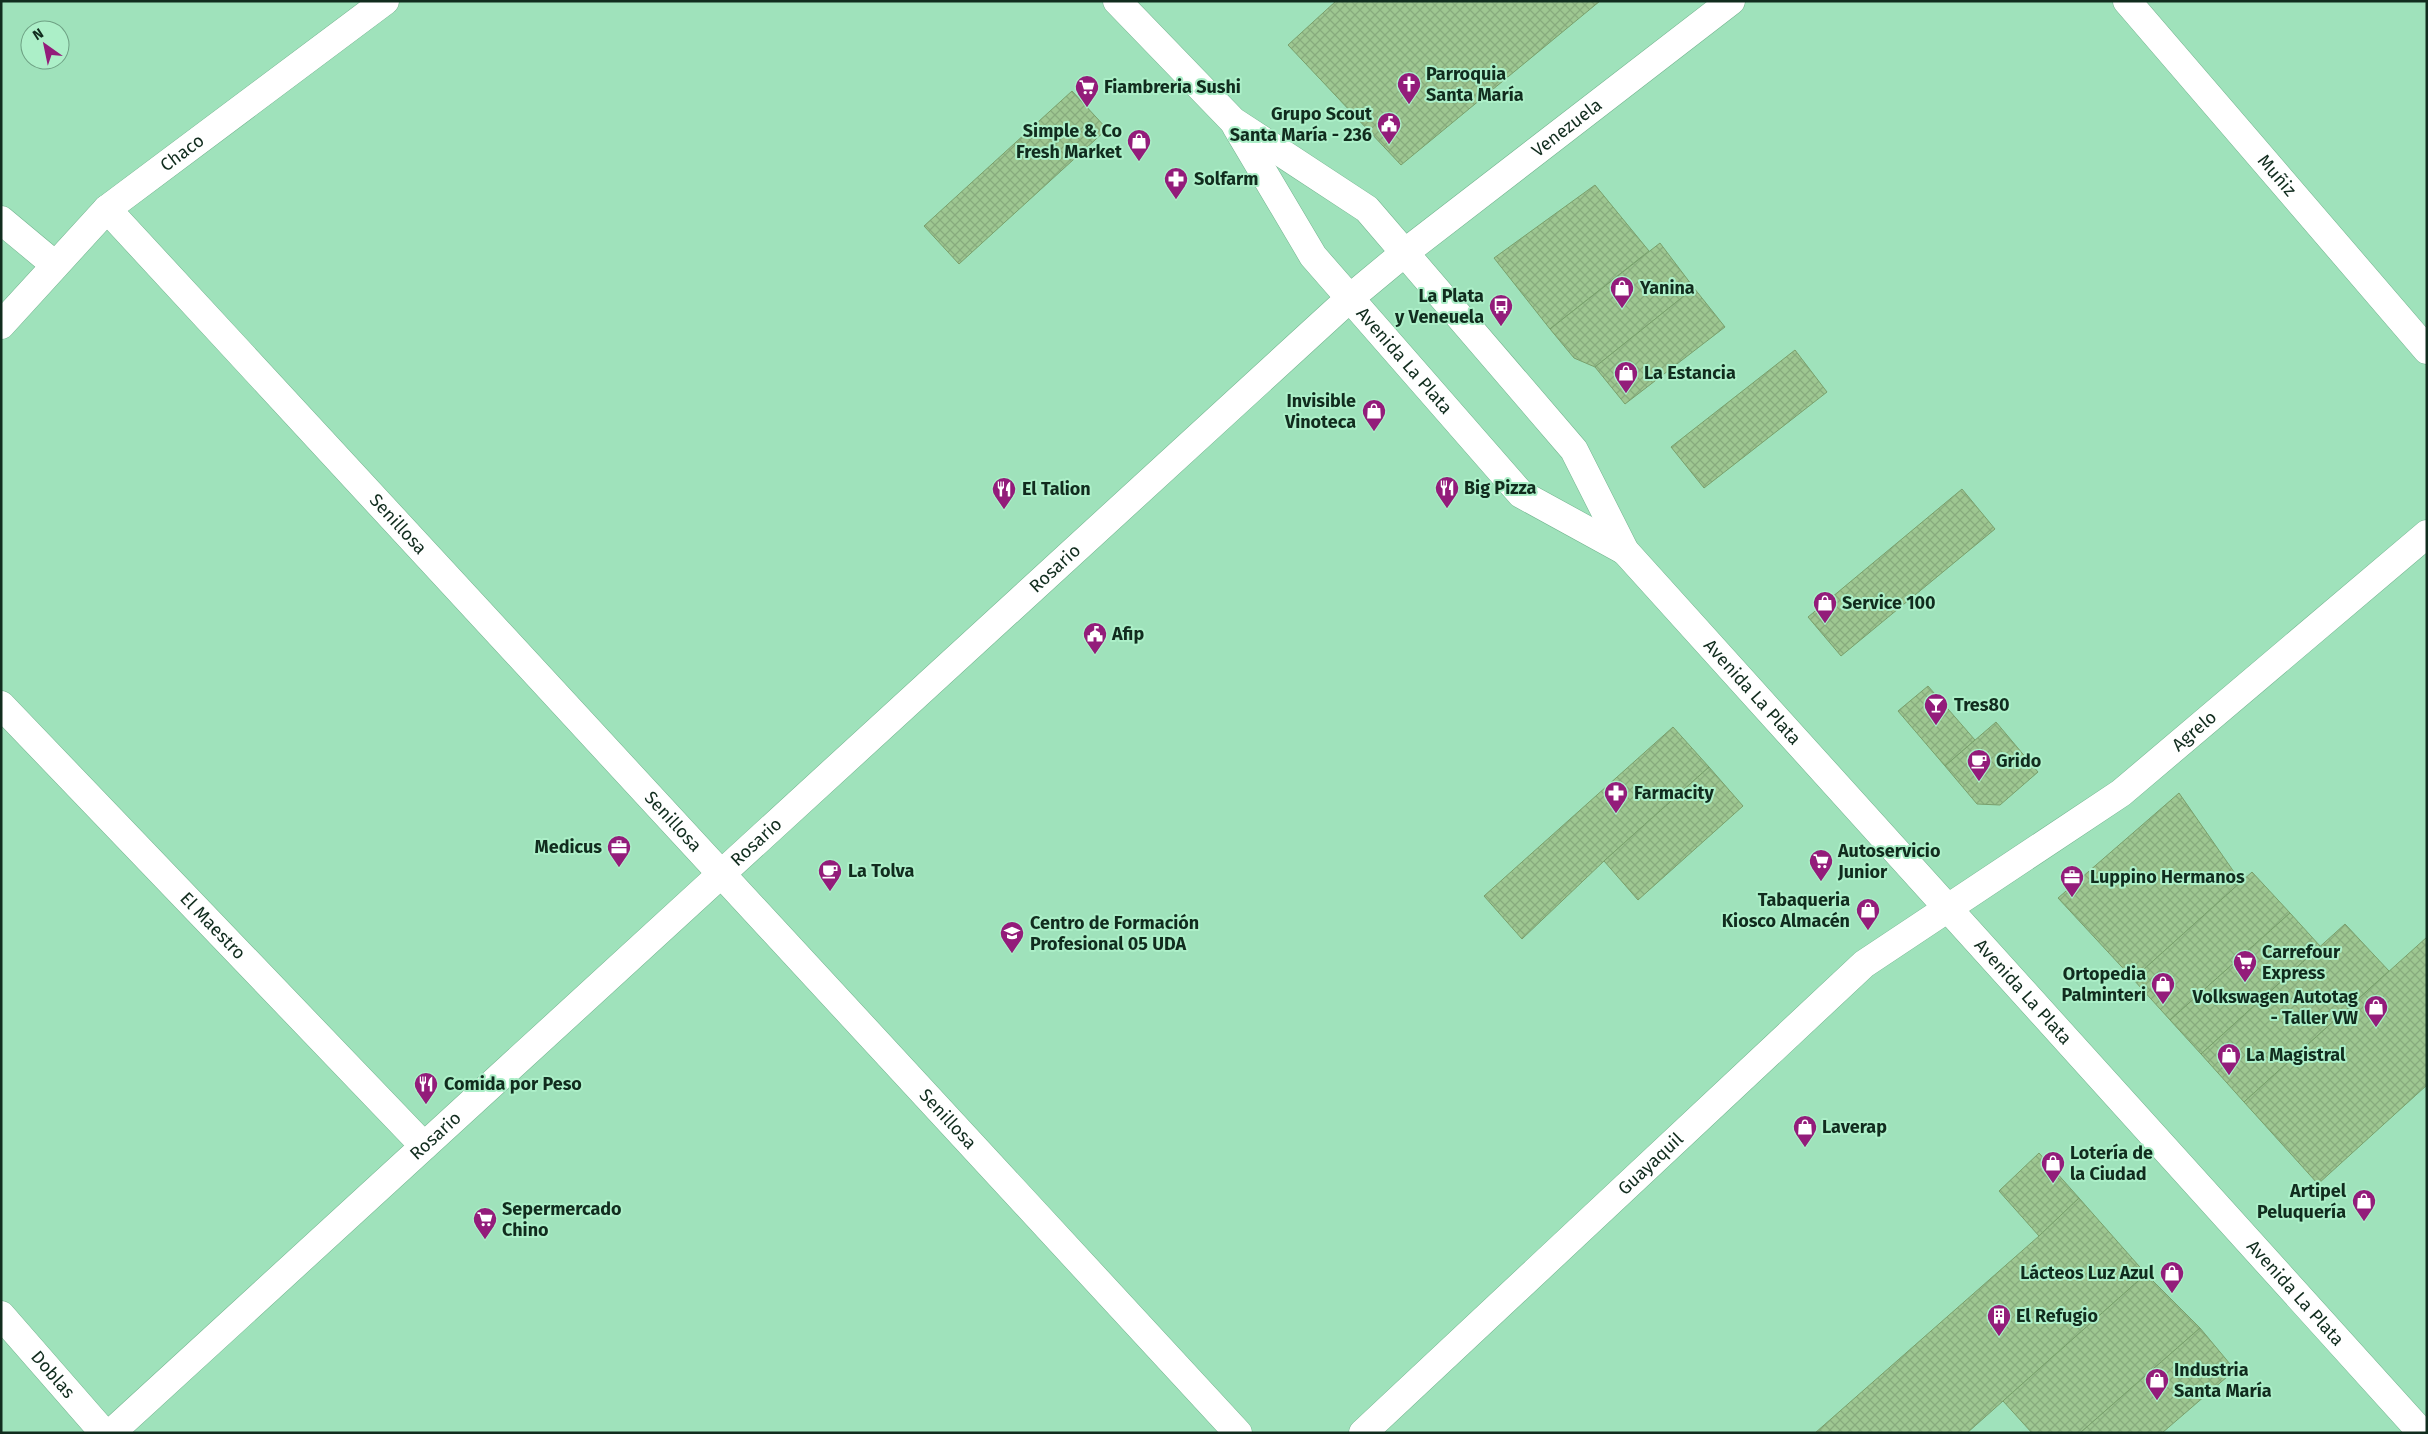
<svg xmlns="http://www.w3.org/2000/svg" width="2428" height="1434" font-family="'Fira Sans',sans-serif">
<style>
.building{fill:url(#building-cross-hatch);stroke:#79a06c}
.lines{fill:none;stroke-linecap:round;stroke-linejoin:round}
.street-casing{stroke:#73b48f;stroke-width:29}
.secondary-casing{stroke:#73b48f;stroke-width:29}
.street{stroke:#fff;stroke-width:28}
.secondary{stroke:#fff;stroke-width:28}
.labels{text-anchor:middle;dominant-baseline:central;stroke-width:4;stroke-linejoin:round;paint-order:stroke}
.poi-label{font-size:18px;font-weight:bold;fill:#112c1e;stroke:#acefc8;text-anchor:start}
.street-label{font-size:18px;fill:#112c1e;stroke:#acefc8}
</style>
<defs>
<pattern id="building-cross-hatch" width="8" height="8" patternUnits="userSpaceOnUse" patternTransform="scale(1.25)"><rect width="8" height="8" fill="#9ec791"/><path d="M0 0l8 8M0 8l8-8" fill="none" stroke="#87ab7d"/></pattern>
</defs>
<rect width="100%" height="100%" fill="#9fe2bb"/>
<!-- building -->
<g class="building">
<polygon points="1336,1 1600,1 1401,165 1288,45"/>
<polygon points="1072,91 1107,129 959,264 924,226"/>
<polygon points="1595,185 1649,251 1550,329 1494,258"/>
<polygon points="1660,243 1694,288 1595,367 1574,358 1550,329"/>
<polygon points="1694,288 1725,327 1625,404 1595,367"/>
<polygon points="1795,350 1827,392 1704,488 1671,447"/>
<polygon points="1962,489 1995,529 1841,656 1808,617"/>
<polygon points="1928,686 1975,740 1945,766 1898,711"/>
<polygon points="1996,722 2038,772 2000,805 1977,804 1945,766"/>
<polygon points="1673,727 1709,767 1604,861 1522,939 1484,896"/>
<polygon points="1709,767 1743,806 1638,900 1604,861"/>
<polygon points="2179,793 2241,882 2133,979 2058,898"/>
<polygon points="2252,872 2290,913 2170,1020 2133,979"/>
<polygon points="2290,913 2320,946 2201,1054 2170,1020"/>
<polygon points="2345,924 2389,971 2244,1102 2201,1054"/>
<polygon points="2427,937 2427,1085 2318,1184 2244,1102"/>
<polygon points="2039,1153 2079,1198 2039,1236 1999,1191"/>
<polygon points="2079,1198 2146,1274 2003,1401 1967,1433 1815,1433 2039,1236"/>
<polygon points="2146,1274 2200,1328 2080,1433 2032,1433 2003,1401"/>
<polygon points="2200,1328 2235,1370 2162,1433 2080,1433"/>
</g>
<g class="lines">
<!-- street casing -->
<g class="street-casing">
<g id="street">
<path id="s1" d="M2127,1l300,349"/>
<path id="s2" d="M107,209l1131,1224"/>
<polyline points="1,220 55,265"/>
<path id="s3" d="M1,325l106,-116 278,-208"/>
<path id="s4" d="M1,705l423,441"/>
<path id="s5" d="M1,1315l103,118"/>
<path id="s6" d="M1363,1433l501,-469 257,-171 306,-259"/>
</g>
</g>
<!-- secondary casing -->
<g class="secondary-casing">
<g id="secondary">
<path id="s7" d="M1117,1l116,120 134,88 207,241 51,101 797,882"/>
<path id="s8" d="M1236,126l77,130 208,238 104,57"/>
<path id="s9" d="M111,1433l1239,-1135 53,-44 328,-253"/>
</g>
</g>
<!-- street -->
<use href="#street" class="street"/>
<!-- secondary -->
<use href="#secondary" class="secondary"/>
</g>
<!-- icons -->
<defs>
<g id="church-pin" transform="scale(1.25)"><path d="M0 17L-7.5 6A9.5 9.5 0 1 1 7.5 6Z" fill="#931c7a" stroke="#acefc8"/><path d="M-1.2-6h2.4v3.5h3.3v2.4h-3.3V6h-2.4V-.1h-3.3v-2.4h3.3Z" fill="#fff"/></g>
<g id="supermarket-pin" transform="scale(1.25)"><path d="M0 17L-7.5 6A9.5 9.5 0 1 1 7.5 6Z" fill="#931c7a" stroke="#acefc8"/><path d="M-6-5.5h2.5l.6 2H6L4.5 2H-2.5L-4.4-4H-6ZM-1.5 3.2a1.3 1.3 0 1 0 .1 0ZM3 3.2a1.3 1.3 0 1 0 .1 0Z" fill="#fff"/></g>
<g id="civic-pin" transform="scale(1.25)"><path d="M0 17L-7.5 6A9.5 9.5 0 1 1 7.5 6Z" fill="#931c7a" stroke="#acefc8"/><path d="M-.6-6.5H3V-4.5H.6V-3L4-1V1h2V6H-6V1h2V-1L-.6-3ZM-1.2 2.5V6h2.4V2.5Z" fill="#fff"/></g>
<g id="shop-pin" transform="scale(1.25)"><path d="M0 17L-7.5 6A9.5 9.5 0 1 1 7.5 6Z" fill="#931c7a" stroke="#acefc8"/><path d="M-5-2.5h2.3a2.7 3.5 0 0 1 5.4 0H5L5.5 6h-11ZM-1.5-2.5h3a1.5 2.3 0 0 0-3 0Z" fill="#fff"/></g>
<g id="pharmacy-pin" transform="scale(1.25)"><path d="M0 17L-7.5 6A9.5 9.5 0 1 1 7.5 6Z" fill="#931c7a" stroke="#acefc8"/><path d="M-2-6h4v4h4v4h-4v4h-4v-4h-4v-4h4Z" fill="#fff"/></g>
<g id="bus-pin" transform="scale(1.25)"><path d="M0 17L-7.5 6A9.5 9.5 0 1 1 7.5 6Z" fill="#931c7a" stroke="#acefc8"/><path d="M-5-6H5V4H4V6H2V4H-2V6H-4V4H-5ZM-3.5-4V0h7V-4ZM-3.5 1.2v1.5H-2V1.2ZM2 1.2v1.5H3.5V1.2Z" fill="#fff"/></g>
<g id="restaurant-pin" transform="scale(1.25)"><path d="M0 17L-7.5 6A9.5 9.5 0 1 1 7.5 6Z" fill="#931c7a" stroke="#acefc8"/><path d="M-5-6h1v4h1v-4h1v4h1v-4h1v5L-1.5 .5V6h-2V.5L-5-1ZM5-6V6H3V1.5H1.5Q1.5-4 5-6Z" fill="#fff"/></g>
<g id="bar-pin" transform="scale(1.25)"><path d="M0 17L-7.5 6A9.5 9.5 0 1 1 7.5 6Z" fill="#931c7a" stroke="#acefc8"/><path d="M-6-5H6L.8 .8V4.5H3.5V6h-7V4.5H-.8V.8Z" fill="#fff"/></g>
<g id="cafe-pin" transform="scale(1.25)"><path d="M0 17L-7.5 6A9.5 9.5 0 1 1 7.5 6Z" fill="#931c7a" stroke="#acefc8"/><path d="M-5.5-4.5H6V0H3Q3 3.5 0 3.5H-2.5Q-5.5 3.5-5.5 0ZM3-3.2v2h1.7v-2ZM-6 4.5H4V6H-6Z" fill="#fff"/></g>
<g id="office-pin" transform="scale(1.25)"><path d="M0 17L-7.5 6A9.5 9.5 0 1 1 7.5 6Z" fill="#931c7a" stroke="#acefc8"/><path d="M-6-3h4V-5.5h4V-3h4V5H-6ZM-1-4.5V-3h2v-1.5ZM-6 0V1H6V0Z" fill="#fff"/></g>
<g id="school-pin" transform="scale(1.25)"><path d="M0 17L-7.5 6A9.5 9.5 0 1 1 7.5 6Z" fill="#931c7a" stroke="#acefc8"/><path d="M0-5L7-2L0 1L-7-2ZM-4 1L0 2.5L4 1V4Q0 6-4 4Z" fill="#fff"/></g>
<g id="building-pin" transform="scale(1.25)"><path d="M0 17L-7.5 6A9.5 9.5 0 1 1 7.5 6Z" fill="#931c7a" stroke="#acefc8"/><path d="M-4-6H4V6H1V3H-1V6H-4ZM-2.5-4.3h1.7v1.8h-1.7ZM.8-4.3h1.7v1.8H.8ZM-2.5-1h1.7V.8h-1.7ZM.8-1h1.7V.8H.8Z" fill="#fff"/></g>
</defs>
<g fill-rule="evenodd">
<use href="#church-pin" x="1409" y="84"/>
<use href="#supermarket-pin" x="1087" y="87"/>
<use href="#civic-pin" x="1389" y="124"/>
<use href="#shop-pin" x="1139" y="141"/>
<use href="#pharmacy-pin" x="1176" y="179"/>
<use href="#shop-pin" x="1622" y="288"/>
<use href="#bus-pin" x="1501" y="306"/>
<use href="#shop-pin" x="1626" y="373"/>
<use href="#shop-pin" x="1374" y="411"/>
<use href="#restaurant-pin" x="1447" y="488"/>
<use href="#restaurant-pin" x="1004" y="489"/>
<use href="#shop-pin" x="1825" y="603"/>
<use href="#civic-pin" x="1095" y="634"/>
<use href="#bar-pin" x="1936" y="705"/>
<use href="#cafe-pin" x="1979" y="761"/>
<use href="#pharmacy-pin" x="1616" y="793"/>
<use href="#office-pin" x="619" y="847"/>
<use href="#supermarket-pin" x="1821" y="861"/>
<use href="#cafe-pin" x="830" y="871"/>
<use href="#office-pin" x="2072" y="877"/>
<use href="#shop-pin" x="1868" y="910"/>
<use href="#school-pin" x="1012" y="933"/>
<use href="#supermarket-pin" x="2245" y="962"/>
<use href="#shop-pin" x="2163" y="984"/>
<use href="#shop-pin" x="2376" y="1007"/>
<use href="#shop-pin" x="2229" y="1055"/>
<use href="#restaurant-pin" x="426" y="1084"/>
<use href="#shop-pin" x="1805" y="1127"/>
<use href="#shop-pin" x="2053" y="1163"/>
<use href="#shop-pin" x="2364" y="1201"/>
<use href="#supermarket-pin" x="485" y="1219"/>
<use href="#shop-pin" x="2172" y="1273"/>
<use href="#building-pin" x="1999" y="1316"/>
<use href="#shop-pin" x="2157" y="1380"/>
</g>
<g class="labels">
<!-- poi labels -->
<g class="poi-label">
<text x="1426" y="74">Parroquia<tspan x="1426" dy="21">Santa María</tspan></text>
<text x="1104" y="87">Fiambreria Sushi</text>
<text x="1372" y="114" text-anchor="end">Grupo Scout<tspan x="1372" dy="21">Santa María - 236</tspan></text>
<text x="1122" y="131" text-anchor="end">Simple &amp; Co<tspan x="1122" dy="21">Fresh Market</tspan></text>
<text x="1194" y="179">Solfarm</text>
<text x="1640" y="288">Yanina</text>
<text x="1484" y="296" text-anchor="end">La Plata<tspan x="1484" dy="21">y Veneuela</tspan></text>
<text x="1644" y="373">La Estancia</text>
<text x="1356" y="401" text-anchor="end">Invisible<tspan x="1356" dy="21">Vinoteca</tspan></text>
<text x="1464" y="488">Big Pizza</text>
<text x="1022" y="489">El Talion</text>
<text x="1842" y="603">Service 100</text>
<text x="1112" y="634">Afip</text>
<text x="1954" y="705">Tres80</text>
<text x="1996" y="761">Grido</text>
<text x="1634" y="793">Farmacity</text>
<text x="602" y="847" text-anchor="end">Medicus</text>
<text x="1838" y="851">Autoservicio<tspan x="1838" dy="21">Junior</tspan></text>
<text x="848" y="871">La Tolva</text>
<text x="2090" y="877">Luppino Hermanos</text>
<text x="1850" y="900" text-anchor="end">Tabaqueria<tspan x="1850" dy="21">Kiosco Almacén</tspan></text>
<text x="1030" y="923">Centro de Formación<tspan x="1030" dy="21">Profesional 05 UDA</tspan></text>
<text x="2262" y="952">Carrefour<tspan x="2262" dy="21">Express</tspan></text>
<text x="2146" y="974" text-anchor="end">Ortopedia<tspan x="2146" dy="21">Palminteri</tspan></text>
<text x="2358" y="997" text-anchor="end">Volkswagen Autotag<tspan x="2358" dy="21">- Taller VW</tspan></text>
<text x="2246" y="1055">La Magistral</text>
<text x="444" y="1084">Comida por Peso</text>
<text x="1822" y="1127">Laverap</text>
<text x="2070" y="1153">Lotería de<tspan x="2070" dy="21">la Ciudad</tspan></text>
<text x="2346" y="1191" text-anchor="end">Artipel<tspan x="2346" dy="21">Peluquería</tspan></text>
<text x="502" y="1209">Sepermercado<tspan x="502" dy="21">Chino</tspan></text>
<text x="2154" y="1273" text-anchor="end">Lácteos Luz Azul</text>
<text x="2016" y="1316">El Refugio</text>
<text x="2174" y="1370">Industria<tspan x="2174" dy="21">Santa María</tspan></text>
</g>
<!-- street labels -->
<g class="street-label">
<text stroke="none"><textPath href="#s9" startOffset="1956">Venezuela</textPath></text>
<text stroke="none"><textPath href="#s3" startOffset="251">Chaco</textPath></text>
<text stroke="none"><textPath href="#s1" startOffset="230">Muñiz</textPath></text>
<text stroke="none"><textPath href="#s8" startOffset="290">Avenida La Plata</textPath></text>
<text stroke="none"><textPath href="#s2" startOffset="429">Senillosa</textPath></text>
<text stroke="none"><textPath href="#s9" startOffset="1280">Rosario</textPath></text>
<text stroke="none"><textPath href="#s7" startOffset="948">Avenida La Plata</textPath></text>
<text stroke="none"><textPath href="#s6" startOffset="1091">Agrelo</textPath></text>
<text stroke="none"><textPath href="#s2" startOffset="834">Senillosa</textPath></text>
<text stroke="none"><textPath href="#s9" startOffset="875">Rosario</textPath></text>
<text stroke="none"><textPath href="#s4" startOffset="306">El Maestro</textPath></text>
<text stroke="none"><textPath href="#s7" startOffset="1352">Avenida La Plata</textPath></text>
<text stroke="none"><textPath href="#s2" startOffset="1239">Senillosa</textPath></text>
<text stroke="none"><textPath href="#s9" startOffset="440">Rosario</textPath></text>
<text stroke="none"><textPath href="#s6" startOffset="394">Guayaquil</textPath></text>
<text stroke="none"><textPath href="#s7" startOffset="1758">Avenida La Plata</textPath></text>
<text stroke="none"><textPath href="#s5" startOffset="79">Doblas</textPath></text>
</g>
</g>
<!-- border -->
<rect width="2428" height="1434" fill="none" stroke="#112c1e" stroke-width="5"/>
<!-- north arrow -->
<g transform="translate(45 45) rotate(327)"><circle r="24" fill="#acefc8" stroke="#6ea184"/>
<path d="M0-4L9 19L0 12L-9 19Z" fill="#931c7a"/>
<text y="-8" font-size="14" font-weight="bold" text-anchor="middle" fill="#112c1e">N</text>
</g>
</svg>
